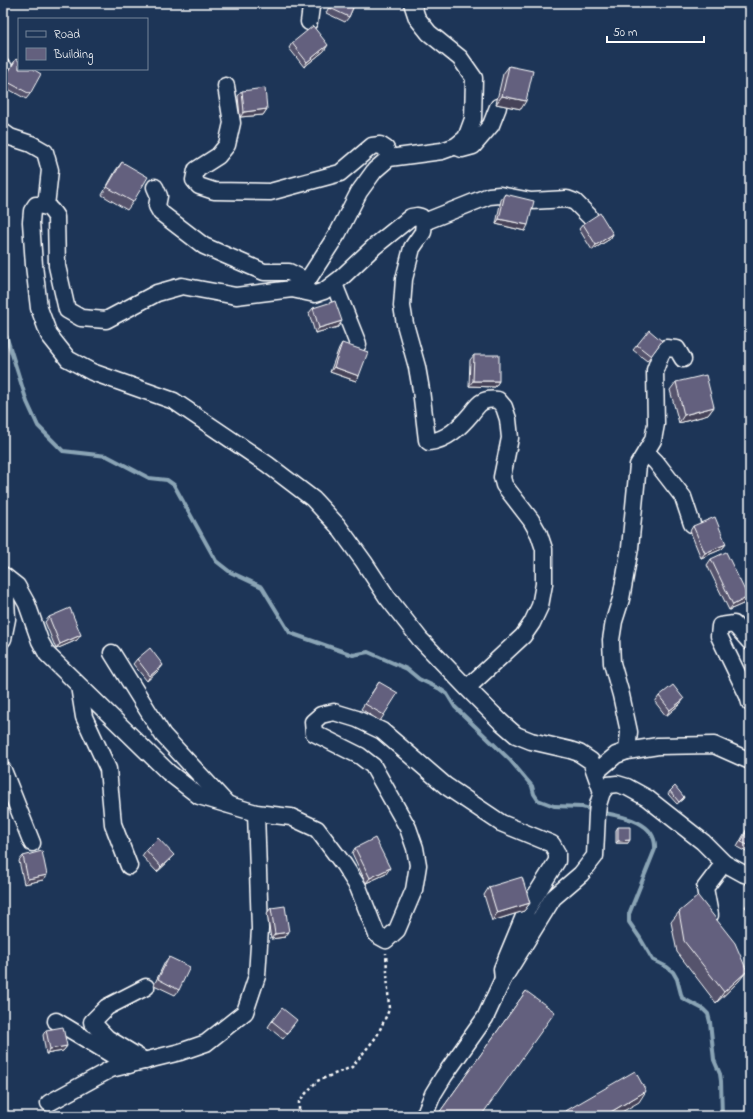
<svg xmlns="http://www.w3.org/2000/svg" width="753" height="1119" font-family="'Indie Flower',sans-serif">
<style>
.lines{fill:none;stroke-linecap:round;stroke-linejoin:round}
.stream{stroke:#8aa4b5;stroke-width:4}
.minor-casing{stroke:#fff;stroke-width:19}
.path{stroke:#fff;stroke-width:2.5;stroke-dasharray:3 3;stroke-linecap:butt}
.minor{stroke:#1d3557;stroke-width:16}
.wall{fill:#55536c;stroke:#fff}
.shaded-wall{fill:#454358;stroke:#fff}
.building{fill:#63607e;stroke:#fff}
</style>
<rect width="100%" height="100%" fill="#1d3557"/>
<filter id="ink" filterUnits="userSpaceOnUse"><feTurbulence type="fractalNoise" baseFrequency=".025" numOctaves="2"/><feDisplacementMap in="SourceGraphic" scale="8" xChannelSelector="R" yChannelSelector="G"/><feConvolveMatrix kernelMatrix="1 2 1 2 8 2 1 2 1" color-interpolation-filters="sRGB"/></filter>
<g filter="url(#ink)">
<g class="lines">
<!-- stream -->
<g class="stream">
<polyline points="3,306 6,335 27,402 38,426 63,451 107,456 149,478 167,480 174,485 216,561 230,572 262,587 290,633 353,655 368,652 407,669 419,679 440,689 447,694 455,707 510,760 532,786 534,794 538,800 554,806 582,807 594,810"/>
<path d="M600,812c21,4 57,9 55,37l-26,65v8l11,16 13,22 14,7 6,5 4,7 5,19 21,11 5,5 2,8 4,38 6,14 1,7 1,35"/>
</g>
<!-- minor casing -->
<g class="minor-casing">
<g id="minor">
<polyline points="309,22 311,7 313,3"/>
<polyline points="3,68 4,68"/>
<polyline points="226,86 232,123 227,145 218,156 196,170 194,180 199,186 214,191 270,192 340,173 372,146 380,145 386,149 389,158"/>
<polyline points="3,132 10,137 31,144 45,152 50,170 46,206"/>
<polyline points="457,147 462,149 473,146 491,125 498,107"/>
<polyline points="155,187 159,196 157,206 161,213 204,246 264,272 289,272 307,281"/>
<polyline points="424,222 489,196 500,195 531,201 567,199 575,202 589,216"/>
<polyline points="334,284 358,344"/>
<polyline points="292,289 307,281 338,233 359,192 375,170 389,158 442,151 456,146 466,138 473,119 474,78 460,58 429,33 417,18 412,3"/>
<polyline points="646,452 656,462 683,497 692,524"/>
<polyline points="3,575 17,586 27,604 40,641 47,654 168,772 199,796 256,813 291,817 317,829 344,865 358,887 377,935 386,940 397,930 414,890 418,865 415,848 408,828 373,766 360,756 314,733 313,722 321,715 334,712 357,719 382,731 446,786 501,823 552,844 557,853 557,861 527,909 502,969 503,979 553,898 581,874 595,856 597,814 598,805 602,792 608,785 617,784 627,787 647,798 703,842 724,863 744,874 750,876"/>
<polyline points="3,639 7,619 5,577"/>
<polyline points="750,642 734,624 720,626 719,636 748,696 750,703"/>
<polyline points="112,653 163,735 227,804"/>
<polyline points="79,686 84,717 108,769 113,824 129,866"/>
<path d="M467,688l56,-52 9,-13 8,-17 4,-22v-35l-5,-15 -8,-14 -27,-35 -2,-8 8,-39 -2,-19 -4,-12 -6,-7c-6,-1 -11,-1 -16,2 -4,2 -8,8 -11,12 -11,13 -24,26 -42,28l-2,-2 -6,-50 -4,-23 -12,-43 -3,-18 2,-27 8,-31 11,-16 1,-10 -3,-5 -4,-1 -6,1 -36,29 -34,32 -17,13 -9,3 -23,-5 -56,7 -54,-10 -25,7 -51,27 -25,-2 -14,-8 -10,-44 -1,-49c-6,-10 -9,-11 -20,-12l-4,6 -1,11 3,43 5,43 10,27 19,24 24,13 82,29 93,63 46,35 25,27 26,36 23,35 33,42 47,49 34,34 15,13 15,6 39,9 9,3 12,8 11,31"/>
<polyline points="627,751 658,746 714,745 750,761"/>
<polyline points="3,770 32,843"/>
<polyline points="596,772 616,755 627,751 629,732 621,695 612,663 611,640 614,621 621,599 630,548 638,465 653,440 656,424 655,370 661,354 666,348 677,349 683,359"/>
<polyline points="710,915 705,888 724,863"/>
<polyline points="56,1021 129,1065"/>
<polyline points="145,1061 107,1038 92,1022 107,1007 146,987"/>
<polyline points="49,1103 111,1069 180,1052 206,1043 245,1012 257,976 260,929 256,813"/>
<polyline points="424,1116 433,1094 444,1076 485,1018 503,979"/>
</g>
</g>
<!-- path -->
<polyline class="path" points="299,1116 299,1101 317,1081 352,1067 377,1036 389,1010 386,953"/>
<!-- minor -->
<use href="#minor" class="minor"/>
</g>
<!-- wall -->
<g class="wall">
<polygon points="331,3 355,3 349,17 345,22 326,13"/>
<polygon points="750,11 750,36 746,17"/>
<polygon points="292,43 324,51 304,67 289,48"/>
<polygon points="16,59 30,94 26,99 3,86 3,80"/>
<polygon points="509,66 521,109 496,104 503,74"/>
<polygon points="242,91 267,109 263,115 240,117 238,96"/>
<polygon points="122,162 133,202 127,210 102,195 116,170"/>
<polygon points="505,194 525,231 496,224 501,200"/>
<polygon points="583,224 613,234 610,239 592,250 579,229"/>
<polygon points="313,308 338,327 315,333 309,313"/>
<polygon points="662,341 647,361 633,350 637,345"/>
<polygon points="342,343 359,376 356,381 330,372 339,348"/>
<polygon points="474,355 499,381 495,387 469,386 470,360"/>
<polygon points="676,382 714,407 708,415 679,423 670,390"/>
<polygon points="693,526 726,544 722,549 701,558 690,531"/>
<polygon points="711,559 745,603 729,610 707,565"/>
<polygon points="49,617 77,640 56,649 45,622"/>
<polygon points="137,659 163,665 159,670 147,681 133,664"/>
<polygon points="379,682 384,715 380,721 361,709"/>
<polygon points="659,696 680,704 666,716 655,702"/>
<polygon points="670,791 684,797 683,799 677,804 668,794"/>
<polygon points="750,823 750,854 737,847"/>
<polygon points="618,827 628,843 616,843 616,830"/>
<polygon points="355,848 386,874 366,883 352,853"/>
<polygon points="146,850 170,860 157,872 142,856"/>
<polygon points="23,856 47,875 43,880 24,884 19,861"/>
<polygon points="489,887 530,903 524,911 492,921 484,895"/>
<polygon points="750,900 750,912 745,907"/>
<polygon points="271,908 285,937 271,939 267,913"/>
<polygon points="679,912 739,981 716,1003 677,952 671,922"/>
<polygon points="169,957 179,990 175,995 154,985 165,962"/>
<polygon points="526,991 481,1116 437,1116"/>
<polygon points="272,1021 294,1025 283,1039 268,1027"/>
<polygon points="46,1030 67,1046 63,1051 46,1054 43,1035"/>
</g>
<!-- shaded-wall -->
<g class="shaded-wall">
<polygon points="328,45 324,51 304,67 307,62"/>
<polygon points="502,96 526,101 521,109 496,104"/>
<polygon points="267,109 263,115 240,117 244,112"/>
<polygon points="499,219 528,225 525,231 496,224"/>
<polygon points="613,234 610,239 592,250 596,245"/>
<polygon points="342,321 338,327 315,333 319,328"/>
<polygon points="334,367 359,376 356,381 330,372"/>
<polygon points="473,381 499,381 495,387 469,386"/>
<polygon points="714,407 708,415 679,423 684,415"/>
<polygon points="726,544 722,549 701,558 705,553"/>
<polygon points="748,597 745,603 729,610 733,605"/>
<polygon points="81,635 77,640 56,649 60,644"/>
<polygon points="163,665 159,670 147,681 150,676"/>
<polygon points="684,699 680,704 666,716 670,710"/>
<polygon points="630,840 628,843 616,843 618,841"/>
<polygon points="174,855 170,860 157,872 161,867"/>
<polygon points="390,868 386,874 366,883 370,878"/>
<polygon points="47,875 43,880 24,884 28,879"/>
<polygon points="530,903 524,911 492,921 497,913"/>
<polygon points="289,932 285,937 271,939 275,934"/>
<polygon points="747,971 739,981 716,1003 724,992"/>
<polygon points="67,1046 63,1051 46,1054 50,1049"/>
<polygon points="646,1091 639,1102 615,1116 604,1116"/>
</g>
<!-- building -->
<g class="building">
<polygon points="333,3 355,3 349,17 330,8"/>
<polygon points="313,26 328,45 307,62 292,43"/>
<polygon points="16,59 19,61 19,69 33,69 41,74 30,94 4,80"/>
<polygon points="509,66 533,71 526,101 502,96"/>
<polygon points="265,88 267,109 244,112 242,91"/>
<polygon points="122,162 148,177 133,202 107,187"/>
<polygon points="505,194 534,201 528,225 499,219"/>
<polygon points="600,213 613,234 596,245 583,224"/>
<polygon points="335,301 342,321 319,328 313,308"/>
<polygon points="649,330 662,341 651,356 637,345"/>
<polygon points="342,343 368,352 359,376 334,367"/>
<polygon points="474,355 499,355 499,381 473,381"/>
<polygon points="706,375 714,407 684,415 676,382"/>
<polygon points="715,517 726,544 705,553 693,526"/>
<polygon points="726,552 748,597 733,605 711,559"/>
<polygon points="70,608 81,635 60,644 49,617"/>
<polygon points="150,648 163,665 150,676 137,659"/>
<polygon points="379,682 398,693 384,715 365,704"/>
<polygon points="673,685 684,699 670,710 659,696"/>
<polygon points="675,786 684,797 679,802 670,791"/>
<polygon points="750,825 750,846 741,842"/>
<polygon points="618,827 630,827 630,840 618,841"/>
<polygon points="158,838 174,855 161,867 146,850"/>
<polygon points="375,838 390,868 370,878 355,848"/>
<polygon points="42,851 47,875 28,879 23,856"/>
<polygon points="522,877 530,903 497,913 489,887"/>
<polygon points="698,896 735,943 747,971 724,992 684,941 679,912"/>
<polygon points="285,906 289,932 275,934 271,908"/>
<polygon points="169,957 190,967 179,990 158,979"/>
<polygon points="526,991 555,1012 481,1116 443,1116 439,1113"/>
<polygon points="282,1008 297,1020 287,1033 272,1021"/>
<polygon points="63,1027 67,1046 50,1049 46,1030"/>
<polygon points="635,1071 646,1091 604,1116 557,1116"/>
</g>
</g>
<!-- margin -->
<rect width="753" height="1119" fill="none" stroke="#1d3557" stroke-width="16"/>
<rect x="8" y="8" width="737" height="1103" fill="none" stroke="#fff" stroke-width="1.5" filter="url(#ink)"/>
<!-- legend -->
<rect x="18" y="18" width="130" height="52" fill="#1d3557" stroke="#77869a"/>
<rect x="26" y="31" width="20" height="6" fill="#1d3557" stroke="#77869a"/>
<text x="54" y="38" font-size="12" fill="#ffffff">Road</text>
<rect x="26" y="48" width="20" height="12" fill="#63607e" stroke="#77869a"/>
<text x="54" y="58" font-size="12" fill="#ffffff">Building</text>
<!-- scale -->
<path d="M607 36v6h97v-6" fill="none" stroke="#ffffff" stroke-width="2"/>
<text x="613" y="36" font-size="12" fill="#ffffff" stroke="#1d3557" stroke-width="3" paint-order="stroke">50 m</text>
</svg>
